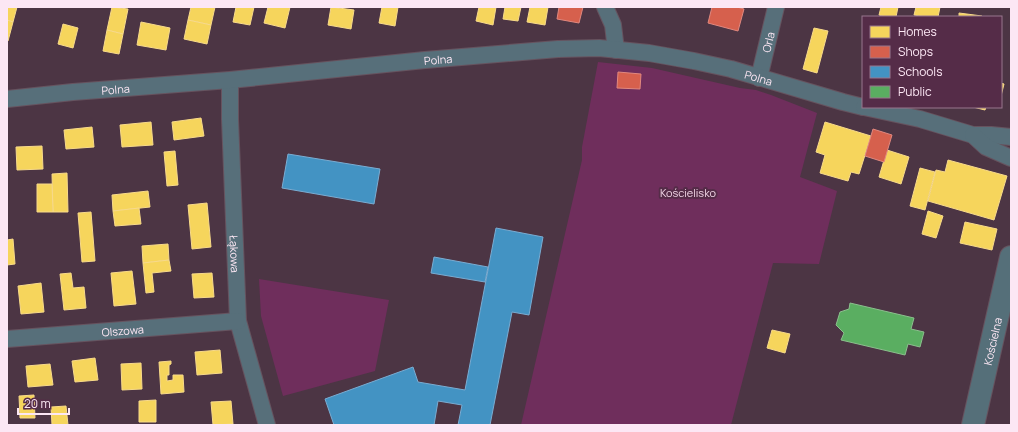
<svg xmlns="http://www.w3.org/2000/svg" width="1018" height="432" font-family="Manrope,sans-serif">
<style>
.green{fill:#6f2e5c}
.homes{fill:#f6d55c;stroke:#f8da8a}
.shops{fill:#d6604d;stroke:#e1887f}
.schools{fill:#4393c3;stroke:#7aacd2}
.public{fill:#5aae61;stroke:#8bbf8d}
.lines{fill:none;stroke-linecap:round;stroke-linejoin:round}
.street-casing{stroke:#66535f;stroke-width:18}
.secondary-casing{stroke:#66535f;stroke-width:24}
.street{stroke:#576f7a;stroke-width:16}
.secondary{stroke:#556f79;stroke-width:22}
.labels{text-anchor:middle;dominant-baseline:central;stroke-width:4;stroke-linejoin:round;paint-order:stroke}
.street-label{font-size:11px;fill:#fce7f4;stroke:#552c48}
.park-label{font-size:11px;fill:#f3d7e8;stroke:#552c48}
</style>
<rect width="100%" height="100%" fill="#4c3544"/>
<!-- green -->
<g class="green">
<polygon points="598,62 652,68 740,88 756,90 771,95 817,113 800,177 837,191 819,264 773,263 731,425 521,425 582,160 582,147"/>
<polygon points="259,279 389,300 375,371 283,396 261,316"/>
</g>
<!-- homes -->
<g class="homes">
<polygon points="7,7 17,7 13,22 7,20"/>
<polygon points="112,7 128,9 123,34 107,30"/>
<polygon points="191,7 215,7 211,25 188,20"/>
<polygon points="236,7 254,7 250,25 233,22"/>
<polygon points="268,7 290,7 285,28 264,23"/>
<polygon points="331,7 354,10 351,29 328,25"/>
<polygon points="382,7 398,7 395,26 379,23"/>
<polygon points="479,7 496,7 493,25 476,21"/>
<polygon points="505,7 521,7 518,21 503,19"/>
<polygon points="530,7 548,7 545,25 527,22"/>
<polygon points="881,7 898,7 896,17 886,17 879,15"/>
<polygon points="916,7 940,7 938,17 926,17 914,15"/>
<polygon points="959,13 982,16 982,17 959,17"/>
<polygon points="7,20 13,22 8,41 7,41"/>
<polygon points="188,20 211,25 207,44 184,39"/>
<polygon points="141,22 170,28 166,50 137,45"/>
<polygon points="63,24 78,28 73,48 58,44"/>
<polygon points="814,28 828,31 817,73 803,69"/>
<polygon points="107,30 123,34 119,54 103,51"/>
<polygon points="1001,83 1004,84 1001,96"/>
<polygon points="973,107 986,107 985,110"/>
<polygon points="201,118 204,136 174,140 172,122"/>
<polygon points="151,122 153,145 122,147 120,125"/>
<polygon points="825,122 871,136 859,174 851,172 848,181 820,173 825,155 816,152"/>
<polygon points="92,127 94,147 66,149 64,130"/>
<polygon points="42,146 43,169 17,170 16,147"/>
<polygon points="887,150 909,157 901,184 879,177"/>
<polygon points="175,151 178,185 167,186 164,152"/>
<polygon points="948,160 1007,176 994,220 928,201 936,170 945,172"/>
<polygon points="920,168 935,172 925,210 910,206"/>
<polygon points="67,173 68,212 53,212 52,174"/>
<polygon points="37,184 52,184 53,212 37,212"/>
<polygon points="148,191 150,207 113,211 112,195"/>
<polygon points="207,203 211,247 192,249 188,205"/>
<polygon points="139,208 141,224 115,226 113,211"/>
<polygon points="928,211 943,216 936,238 922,234"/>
<polygon points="91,212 95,261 82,262 78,213"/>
<polygon points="965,222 997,229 992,250 960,243"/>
<polygon points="13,239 15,264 7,265 7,240"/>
<polygon points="168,244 169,260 143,263 142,246"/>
<polygon points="169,260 171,271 152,273 154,292 146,293 143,263"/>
<polygon points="132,271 136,304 114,306 111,273"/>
<polygon points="71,273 73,288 84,287 86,308 64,310 60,274"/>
<polygon points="212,273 214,297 194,298 192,274"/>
<polygon points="41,283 44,312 21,314 18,286"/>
<polygon points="772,330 790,334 785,353 767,348"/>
<polygon points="220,350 222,373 197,375 195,352"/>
<polygon points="95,358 98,380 75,382 72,361"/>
<polygon points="171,361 171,364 169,365 169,375 167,375 167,381 173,380 173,375 183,375 184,392 161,394 159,362"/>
<polygon points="141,363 142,389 122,390 121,364"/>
<polygon points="50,364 53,385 28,387 26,366"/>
<polygon points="34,395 35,418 20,418 19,396"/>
<polygon points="156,400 156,422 139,422 139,401"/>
<polygon points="231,401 233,424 213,425 211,402"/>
<polygon points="66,406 68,425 52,425 51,407"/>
</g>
<!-- shops -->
<g class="shops">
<polygon points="559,7 583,7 579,23 557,19"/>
<polygon points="712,7 737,7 744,9 738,31 708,23"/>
<polygon points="618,72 641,74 640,89 617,88"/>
<polygon points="873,129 892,135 884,162 865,156"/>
</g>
<!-- schools -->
<g class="schools">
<polygon points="288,154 380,169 374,204 282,188"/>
<polygon points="496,228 543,237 529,315 512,312 490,425 458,425 462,405 438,401 434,425 334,425 325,399 413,367 418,382 465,390"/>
<polygon points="434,257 488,267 485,282 431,273"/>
</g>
<!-- public -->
<polygon class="public" points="850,303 914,318 911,329 924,332 920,347 908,344 905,355 841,340 844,333 836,325 840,312 849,309"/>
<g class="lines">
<!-- street casing -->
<g class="street-casing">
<g id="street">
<polyline points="605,7 613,25 616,50"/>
<path id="s1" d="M759,78l17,-71"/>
<path id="s2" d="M230,80v39l8,202 29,104"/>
<path id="s3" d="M7,99l66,-7 157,-12 195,-20 133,-11 41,-1 50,5 45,8 37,8 112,33 20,5"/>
<polyline points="864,107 920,119 973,135 991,135 1011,137"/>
<polyline points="973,135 986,147 1011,158"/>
<path id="s4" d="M7,339l231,-18"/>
</g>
</g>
<!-- secondary casing -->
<g class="secondary-casing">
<g id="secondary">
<path id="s5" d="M973,425l38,-168"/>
</g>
</g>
<!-- street -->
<use href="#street" class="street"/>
<!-- secondary -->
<use href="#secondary" class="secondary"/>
</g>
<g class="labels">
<!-- street labels -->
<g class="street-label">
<text stroke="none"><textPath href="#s1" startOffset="37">Orla</textPath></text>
<text stroke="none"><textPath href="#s3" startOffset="433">Polna</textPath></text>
<text stroke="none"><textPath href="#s3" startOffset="757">Polna</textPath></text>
<text stroke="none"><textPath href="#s3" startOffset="109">Polna</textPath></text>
<text stroke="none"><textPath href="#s2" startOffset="174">Łąkowa</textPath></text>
<text stroke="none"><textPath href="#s4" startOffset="116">Olszowa</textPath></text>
<text stroke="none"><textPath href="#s5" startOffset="86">Kościelna</textPath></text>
</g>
<!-- park labels -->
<g class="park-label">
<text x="688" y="192">Kościelisko</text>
</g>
</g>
<!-- border -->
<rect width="1018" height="432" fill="none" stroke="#fce7f4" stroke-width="16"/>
<!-- legend -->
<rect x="862" y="16" width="140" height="92" fill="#552c48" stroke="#98778d"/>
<rect x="870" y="26" width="20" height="12" fill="#f6d55c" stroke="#98778d"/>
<text x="898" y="36" font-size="12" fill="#fce7f4">Homes</text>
<rect x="870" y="46" width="20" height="12" fill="#d6604d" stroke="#98778d"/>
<text x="898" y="56" font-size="12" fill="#fce7f4">Shops</text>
<rect x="870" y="66" width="20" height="12" fill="#4393c3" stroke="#98778d"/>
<text x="898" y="76" font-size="12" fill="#fce7f4">Schools</text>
<rect x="870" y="86" width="20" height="12" fill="#5aae61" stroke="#98778d"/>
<text x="898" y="96" font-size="12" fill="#fce7f4">Public</text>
<!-- scale -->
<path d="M18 408v6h51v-6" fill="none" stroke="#fce7f4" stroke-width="2"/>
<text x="24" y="408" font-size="12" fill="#fce7f4" stroke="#552c48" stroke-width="3" paint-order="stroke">20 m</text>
</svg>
